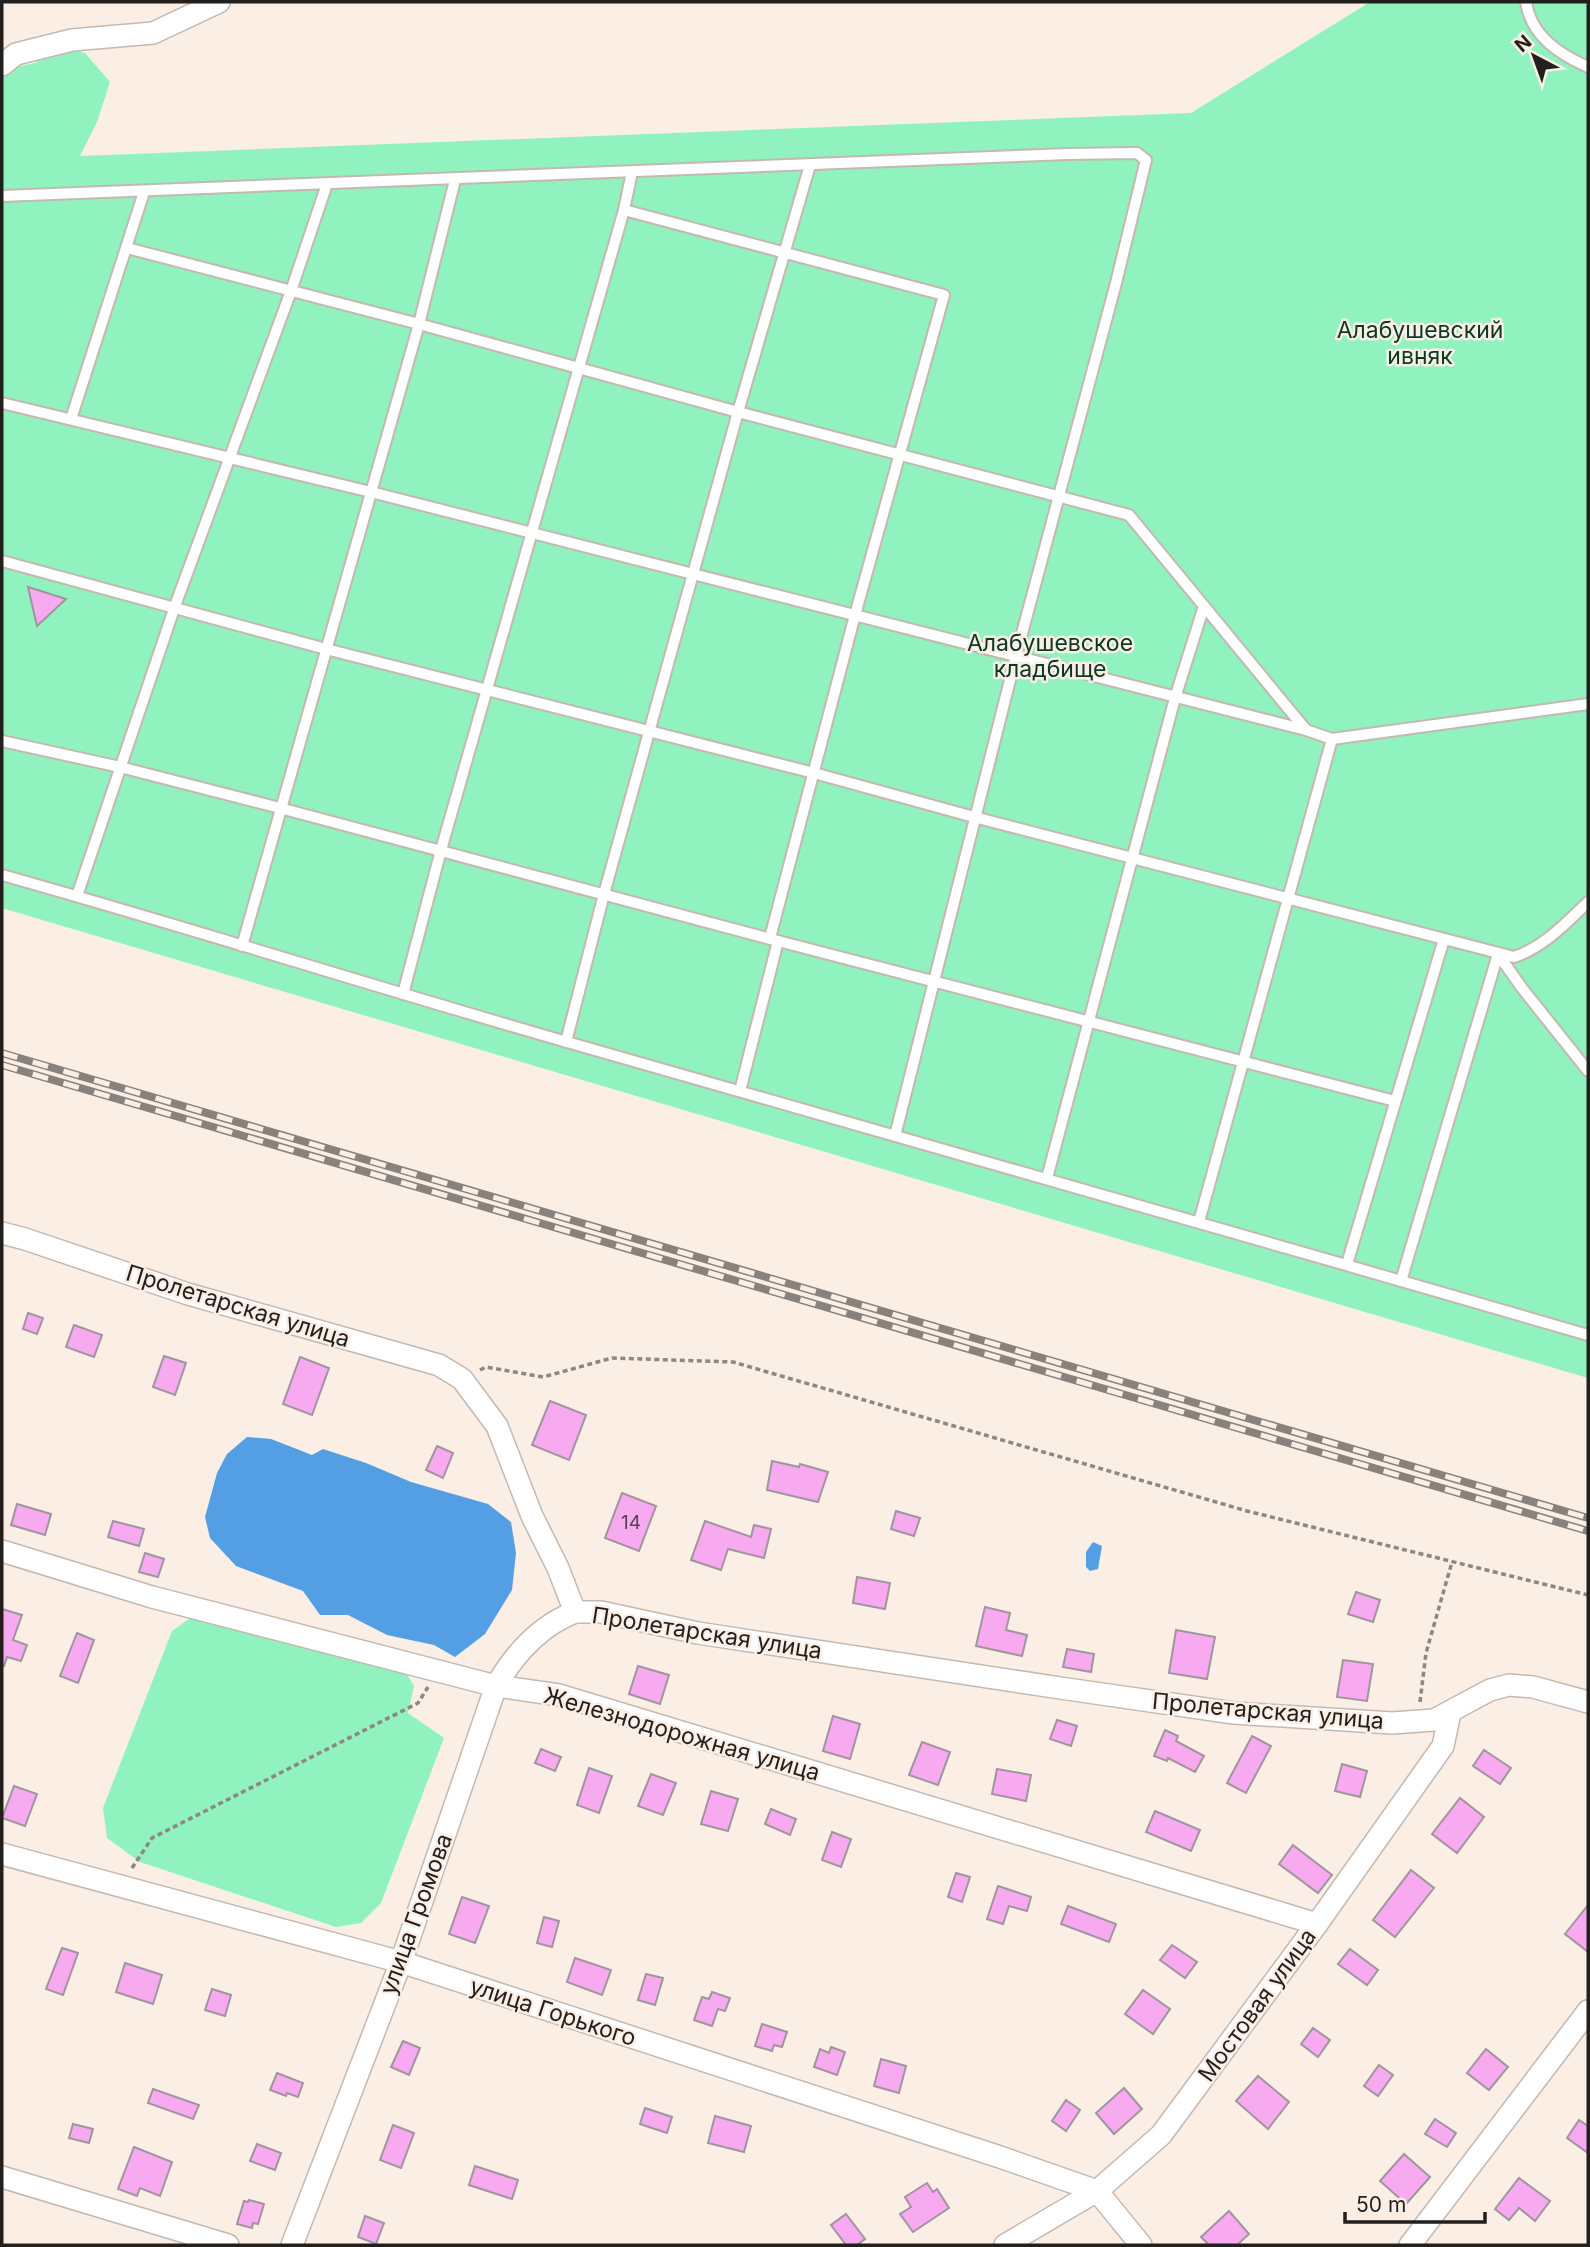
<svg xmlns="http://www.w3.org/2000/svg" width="1590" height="2247" font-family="Inter,sans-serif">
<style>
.green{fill:#90f2bf}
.water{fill:#549ee4}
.building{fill:#f8aaf0;stroke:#a0959e;stroke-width:2}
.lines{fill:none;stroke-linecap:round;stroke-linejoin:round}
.lane-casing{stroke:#c4b8b0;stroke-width:14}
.street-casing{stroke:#c4b8b0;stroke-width:24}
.path{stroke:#8e8680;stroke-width:3.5;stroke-dasharray:5 3.5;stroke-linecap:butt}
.lane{stroke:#fff;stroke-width:10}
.street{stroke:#fff;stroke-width:21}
.rail-casing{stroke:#89817b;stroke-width:8}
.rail{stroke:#faeee5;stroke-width:5;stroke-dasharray:16;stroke-linecap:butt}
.labels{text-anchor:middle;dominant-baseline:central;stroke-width:5;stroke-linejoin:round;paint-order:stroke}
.number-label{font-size:19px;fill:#584251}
.park-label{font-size:23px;fill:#093924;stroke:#faeee5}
.street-label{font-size:23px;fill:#231f1c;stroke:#faeee5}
</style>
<rect width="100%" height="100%" fill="#faeee5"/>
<!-- green -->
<g class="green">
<polygon points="1370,2 1588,2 1588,1378 2,908 2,70 35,63 59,47 85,53 110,82 97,122 80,156 1191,113"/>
<polygon points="203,1609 406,1673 414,1686 408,1713 444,1738 381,1903 361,1923 336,1927 140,1862 107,1838 103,1808 172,1631"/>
</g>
<!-- water -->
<g class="water">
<polygon points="247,1437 271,1439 312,1455 323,1449 366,1463 411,1482 488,1504 511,1522 516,1553 512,1590 485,1634 455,1657 434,1645 387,1635 348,1615 320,1615 303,1591 236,1566 210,1538 205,1517 217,1473 227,1454"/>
<polygon points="1093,1542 1102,1546 1098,1569 1090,1571 1086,1567 1086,1552"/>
</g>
<!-- building -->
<g class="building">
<polygon points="28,587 66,599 37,626"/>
<polygon points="28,1313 43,1318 37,1334 23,1329"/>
<polygon points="74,1325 102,1335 94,1357 66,1347"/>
<polygon points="164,1356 186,1363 175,1395 153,1387"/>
<polygon points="300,1357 329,1368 312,1415 283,1404"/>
<polygon points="550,1401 586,1415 569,1460 532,1445"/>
<polygon points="437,1446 453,1453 443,1478 426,1470"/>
<polygon points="772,1461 799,1467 800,1464 828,1472 818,1502 767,1490"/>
<polygon points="622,1493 656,1506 639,1551 605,1538"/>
<polygon points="17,1504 51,1514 45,1535 11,1525"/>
<polygon points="896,1511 920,1518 914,1536 891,1529"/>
<polygon points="113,1521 144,1529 139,1546 108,1537"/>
<polygon points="705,1521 751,1537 754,1525 771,1529 764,1558 728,1549 721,1570 691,1560"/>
<polygon points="145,1553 164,1559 158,1577 139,1572"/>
<polygon points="857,1577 890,1583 885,1609 853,1603"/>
<polygon points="1356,1592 1380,1600 1373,1622 1348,1614"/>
<polygon points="985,1607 1010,1613 1006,1630 1027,1635 1022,1656 976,1646"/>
<polygon points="2,1609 22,1615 13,1640 27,1645 21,1661 7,1657 4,1666 2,1665"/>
<polygon points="1176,1630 1215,1637 1207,1679 1169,1673"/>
<polygon points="77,1633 94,1640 78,1683 60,1676"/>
<polygon points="1067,1649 1094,1654 1091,1672 1063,1667"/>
<polygon points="1343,1660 1373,1664 1367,1701 1337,1697"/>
<polygon points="638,1666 669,1675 660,1704 629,1694"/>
<polygon points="833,1716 860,1724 850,1759 823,1751"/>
<polygon points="1057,1720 1077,1726 1071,1746 1050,1739"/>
<polygon points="1165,1730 1178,1736 1176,1741 1204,1756 1195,1772 1168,1758 1167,1761 1154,1756"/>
<polygon points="1252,1736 1271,1746 1246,1793 1227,1783"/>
<polygon points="922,1742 950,1752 938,1785 909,1775"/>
<polygon points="541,1749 561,1757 555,1771 535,1763"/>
<polygon points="1484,1750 1511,1768 1500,1784 1473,1766"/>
<polygon points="1342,1764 1367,1771 1360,1797 1335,1791"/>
<polygon points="589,1768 612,1776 599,1813 577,1805"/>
<polygon points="997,1769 1031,1775 1026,1801 992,1794"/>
<polygon points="651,1774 676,1783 663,1815 638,1806"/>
<polygon points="14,1786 37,1794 25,1826 2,1818"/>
<polygon points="711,1791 738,1799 728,1831 701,1824"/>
<polygon points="1460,1798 1484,1817 1457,1853 1432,1834"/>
<polygon points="771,1809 796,1819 790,1835 765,1824"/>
<polygon points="1155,1811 1200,1830 1191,1851 1146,1832"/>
<polygon points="832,1832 851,1839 841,1867 822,1860"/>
<polygon points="1293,1845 1332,1875 1318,1893 1279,1864"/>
<polygon points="1411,1870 1434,1888 1395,1937 1373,1920"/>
<polygon points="956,1873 970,1877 962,1902 948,1897"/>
<polygon points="998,1886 1031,1897 1027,1911 1009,1906 1003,1924 987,1919"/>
<polygon points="462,1897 489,1906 475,1943 449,1934"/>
<polygon points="1588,1905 1588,1952 1565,1934"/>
<polygon points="1068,1906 1116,1924 1109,1942 1061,1924"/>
<polygon points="544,1917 559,1921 552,1947 537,1943"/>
<polygon points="1172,1945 1197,1962 1185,1978 1160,1960"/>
<polygon points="62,1948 78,1953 63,1995 46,1989"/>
<polygon points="1350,1949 1378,1970 1367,1985 1338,1964"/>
<polygon points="575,1958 611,1970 602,1995 567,1982"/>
<polygon points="125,1963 162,1975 153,2004 116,1992"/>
<polygon points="646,1974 663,1978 655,2005 638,2000"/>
<polygon points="212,1989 231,1995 225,2016 205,2010"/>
<polygon points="1143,1990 1170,2009 1153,2034 1125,2014"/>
<polygon points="712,1992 730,1998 725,2011 718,2009 712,2026 694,2020 702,1997 709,1999"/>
<polygon points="762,2024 787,2032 782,2047 774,2045 772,2051 755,2046"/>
<polygon points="1313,2028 1330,2040 1318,2057 1301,2044"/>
<polygon points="403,2041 420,2048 409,2075 391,2067"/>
<polygon points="831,2047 845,2052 837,2075 814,2067 820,2049 829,2053"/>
<polygon points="1486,2049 1508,2067 1489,2090 1467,2073"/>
<polygon points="881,2059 906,2066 899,2093 874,2086"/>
<polygon points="1379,2065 1393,2075 1378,2096 1364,2086"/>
<polygon points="277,2073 303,2083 298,2097 287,2093 286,2096 270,2090"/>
<polygon points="1258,2076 1289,2102 1268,2129 1236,2101"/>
<polygon points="1124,2088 1142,2109 1114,2134 1096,2113"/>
<polygon points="153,2089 199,2105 193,2119 148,2103"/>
<polygon points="1066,2100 1080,2110 1066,2131 1052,2121"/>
<polygon points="645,2108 672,2117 667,2133 640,2124"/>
<polygon points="715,2116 751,2126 744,2152 708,2143"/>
<polygon points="1435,2119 1456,2133 1447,2147 1425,2134"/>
<polygon points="1579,2120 1588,2126 1588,2153 1567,2138"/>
<polygon points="73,2124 93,2129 89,2143 69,2138"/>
<polygon points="393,2125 414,2133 401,2168 380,2160"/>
<polygon points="257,2144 281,2153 275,2170 250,2161"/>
<polygon points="134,2147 172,2162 160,2196 140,2188 137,2196 118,2189"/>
<polygon points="1404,2154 1430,2177 1406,2204 1380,2181"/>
<polygon points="475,2166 518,2180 512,2199 469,2185"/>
<polygon points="1519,2178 1550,2201 1535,2221 1519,2208 1509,2220 1495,2209"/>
<polygon points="927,2183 933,2192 937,2189 949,2208 913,2232 900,2214 911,2207 905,2197"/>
<polygon points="249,2200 264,2204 258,2224 253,2223 252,2228 237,2224 244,2201 248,2202"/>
<polygon points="1229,2211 1249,2234 1237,2245 1209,2245 1201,2237"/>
<polygon points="846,2214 865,2239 857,2245 846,2245 831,2225"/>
<polygon points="365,2216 384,2223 376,2244 358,2237"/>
</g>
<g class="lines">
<!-- lane casing -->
<g class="lane-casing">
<g id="lane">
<path d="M1526,2c5,34 33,52 62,65"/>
<polyline points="2,196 1068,154 1137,153 1146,160 1116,283 1016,656 895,1136"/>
<polyline points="624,210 944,295 855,615 770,938"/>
<polyline points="127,248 419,324 738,412 1129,515 1306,730"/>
<polyline points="2,403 371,492 1306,730 1332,739 1588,704"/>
<polyline points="71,419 144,192"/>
<path d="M2,561l324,88 488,124 160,44 540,140c30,-10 51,-33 74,-55"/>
<polyline points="2,741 120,767 280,808 778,941 1395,1101"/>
<path d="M2,875c189,53 376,113 565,167 340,98 681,194 1021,293"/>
<polyline points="77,896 175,606 291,291 327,184"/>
<polyline points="242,946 419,324 455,180"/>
<polyline points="1498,954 1522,988 1588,1071"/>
<polyline points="403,994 441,850 624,210 632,172"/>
<polyline points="566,1042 604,894 738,412 810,165"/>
<polyline points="740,1091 778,941"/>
<polyline points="1047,1178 1175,698 1204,606"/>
<polyline points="1199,1222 1332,739"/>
<polyline points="1347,1264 1444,939"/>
<polyline points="1401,1281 1498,954"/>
</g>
</g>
<!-- street casing -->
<g class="street-casing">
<g id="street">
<polyline points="2,65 16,54 72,40 153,33 219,2"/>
<polyline points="2,1233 25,1239 188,1294 439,1365 462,1379 497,1426 532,1516 558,1568 575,1612 601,1612 698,1633 1067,1689 1234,1713 1392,1723 1434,1720 1490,1690 1509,1685 1533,1687 1588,1702"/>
<polyline points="2,1551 152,1597 496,1686 559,1695 1317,1924"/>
<polyline points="2,1854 401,1962 1000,2157 1097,2191 1141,2245"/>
<polyline points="2,2177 228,2245"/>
<path d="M292,2245l109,-283 95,-276c19,-33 43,-60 79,-74"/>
<polyline points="1005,2245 1097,2191 1161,2135 1317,1924 1443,1746 1450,1713"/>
<polyline points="1410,2245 1588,2011"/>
</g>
</g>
<!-- path -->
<g class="path">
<polyline points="480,1370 486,1367 543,1377 612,1358 733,1362 1247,1511 1588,1595"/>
<polyline points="1420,1702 1426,1653 1452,1562"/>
<polyline points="132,1868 152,1838 418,1703 428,1687"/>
</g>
<!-- lane -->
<use href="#lane" class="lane"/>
<!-- street -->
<use href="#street" class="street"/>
<!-- rail casing -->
<g class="rail-casing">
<g id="rail">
<polyline points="2,1053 1588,1518"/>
<polyline points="2,1065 1588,1531"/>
</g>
</g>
<!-- rail -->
<use href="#rail" class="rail"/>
</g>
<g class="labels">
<!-- number labels -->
<g class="number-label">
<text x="631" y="1522">14</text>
</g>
<!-- park labels -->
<g class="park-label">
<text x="1420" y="330">Алабушевский<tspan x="1420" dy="26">ивняк</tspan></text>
<text x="1050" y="643">Алабушевское<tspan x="1050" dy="26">кладбище</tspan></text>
</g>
<!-- street labels -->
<g class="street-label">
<text transform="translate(238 1306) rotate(17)">Пролетарская улица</text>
<text transform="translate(707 1633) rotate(9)">Пролетарская улица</text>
<text transform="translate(1268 1711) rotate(5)">Пролетарская улица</text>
<text transform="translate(682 1734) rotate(16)">Железнодорожная улица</text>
<text transform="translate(416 1914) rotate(-70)">улица Громова</text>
<text transform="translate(1257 2005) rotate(-54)">Мостовая улица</text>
<text transform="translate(553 2012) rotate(18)">улица Горького</text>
</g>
</g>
<!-- border -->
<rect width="1590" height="2247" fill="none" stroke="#231f1c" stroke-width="7"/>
<!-- north arrow -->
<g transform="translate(1534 56) rotate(319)" stroke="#faeee5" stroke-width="5" paint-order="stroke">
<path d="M0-5L12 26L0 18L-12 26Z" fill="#231f1c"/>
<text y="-10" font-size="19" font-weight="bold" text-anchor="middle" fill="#231f1c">N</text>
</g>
<!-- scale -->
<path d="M1345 2212v10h140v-10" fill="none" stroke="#231f1c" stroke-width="3.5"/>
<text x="1356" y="2212" font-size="21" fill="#231f1c" stroke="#faeee5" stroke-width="5" paint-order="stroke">50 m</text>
</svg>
